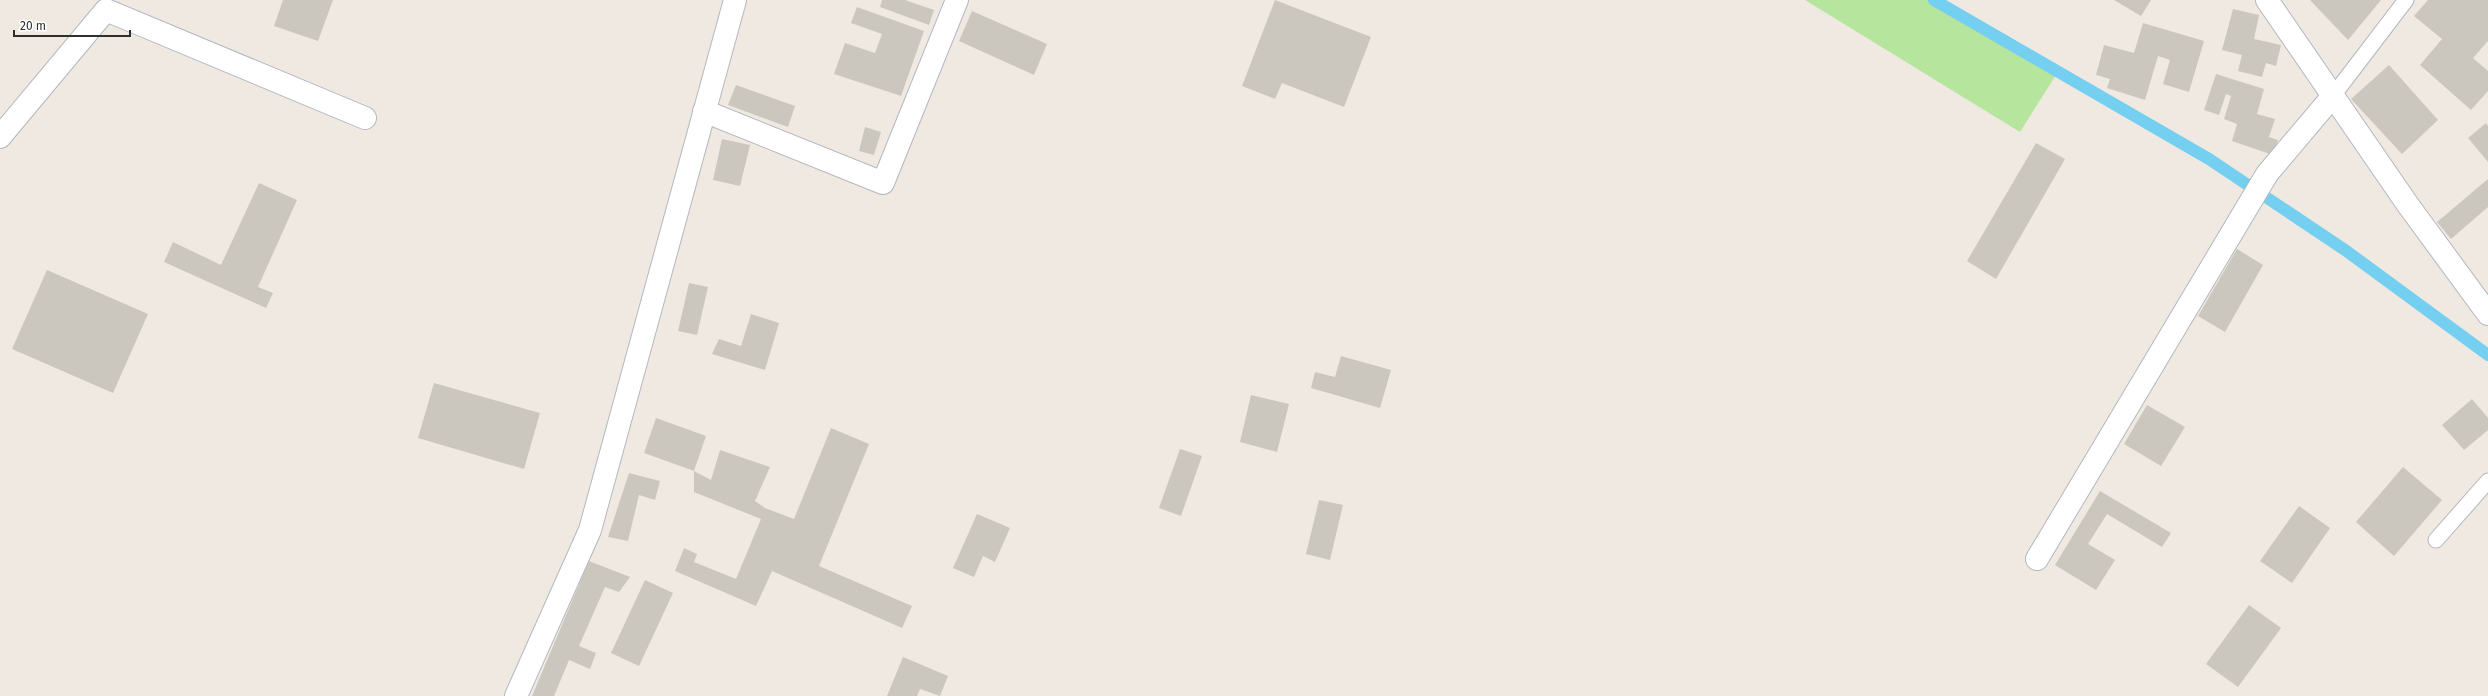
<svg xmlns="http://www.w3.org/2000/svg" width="2488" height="696" font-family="'Fira Sans',sans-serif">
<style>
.green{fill:#b6e59e}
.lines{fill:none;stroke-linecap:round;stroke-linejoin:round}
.stream{stroke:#75cff0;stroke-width:12}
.building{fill:#cbc7bf}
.service-casing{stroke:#b4b7c1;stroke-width:17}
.minor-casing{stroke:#b4b7c1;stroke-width:24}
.service{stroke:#fff;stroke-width:15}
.minor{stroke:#fff;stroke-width:22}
</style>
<rect width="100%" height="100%" fill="#efe9e1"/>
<!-- green -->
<polygon class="green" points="1805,0 1944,0 2061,67 2020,132"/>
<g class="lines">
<!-- stream -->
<polyline class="stream" points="1934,0 2209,159 2345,250 2488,355"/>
</g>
<!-- building -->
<g class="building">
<polygon points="283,0 333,0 318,41 274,26"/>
<polygon points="882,0 905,0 934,10 929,25 880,7"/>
<polygon points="1275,0 1371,37 1344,107 1282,83 1275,99 1242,86"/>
<polygon points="2114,0 2151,0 2141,16"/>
<polygon points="2310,0 2381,0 2348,40"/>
<polygon points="2428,0 2488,0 2488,41 2473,58 2488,71 2488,91 2471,110 2420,65 2442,39 2414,16"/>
<polygon points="857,7 924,31 901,96 834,74 845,43 875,53 882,34 851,23"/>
<polygon points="2233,9 2259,15 2254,39 2281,45 2276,66 2266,63 2262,77 2238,71 2242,55 2222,50"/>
<polygon points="972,11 1047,44 1034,75 959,41"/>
<polygon points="2143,23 2204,41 2189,92 2163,84 2170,60 2158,56 2145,100 2107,88 2110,79 2096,75 2104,45 2134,53"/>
<polygon points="2389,65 2438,120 2402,154 2351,99"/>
<polygon points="2216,74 2264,89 2257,114 2275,119 2269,137 2278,140 2273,155 2232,141 2237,124 2224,119 2231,96 2226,94 2219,115 2204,110"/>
<polygon points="736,85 795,106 788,127 728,105"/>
<polygon points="2486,123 2488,126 2488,162 2468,138"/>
<polygon points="865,127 881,132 874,155 859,151"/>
<polygon points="722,139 750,145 740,186 713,180"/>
<polygon points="2036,143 2065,159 1996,279 1967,261"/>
<polygon points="2488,179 2488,207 2451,239 2437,222"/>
<polygon points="259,183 297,200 258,287 273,293 266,308 164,262 173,242 221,265"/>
<polygon points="2237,249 2263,265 2225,332 2198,316"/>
<polygon points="47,270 148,314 113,393 12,349"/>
<polygon points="689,283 708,287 697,335 678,331"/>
<polygon points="751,314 779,323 765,370 712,354 719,339 741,346"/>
<polygon points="1341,356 1391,370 1380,408 1311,388 1315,372 1335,377"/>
<polygon points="434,383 540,413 524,469 418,438"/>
<polygon points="1251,395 1289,404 1277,452 1240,442"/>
<polygon points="2472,399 2488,418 2488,430 2464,450 2442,425"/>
<polygon points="2147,405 2185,427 2161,466 2124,444"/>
<polygon points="656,418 706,436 694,471 711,480 720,450 770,467 755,501 765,508 794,519 831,428 869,444 819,566 912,606 902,628 772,571 756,606 675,571 684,548 697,554 694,562 736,579 761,519 694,492 694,471 644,453"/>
<polygon points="1180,449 1202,456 1181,516 1159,508"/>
<polygon points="2403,467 2442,500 2394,556 2356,522"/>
<polygon points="629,473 660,481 655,500 639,495 628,541 608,537"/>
<polygon points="2100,491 2171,533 2162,547 2107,514 2088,544 2115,560 2096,590 2055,565"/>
<polygon points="1319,500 1343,505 1330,560 1306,554"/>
<polygon points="2299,506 2330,528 2292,583 2260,561"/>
<polygon points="977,514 1010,528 995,562 983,556 974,577 953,568"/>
<polygon points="589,561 630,577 619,592 605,587 579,646 596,653 590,669 569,660 554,696 532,696"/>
<polygon points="645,580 673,593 639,666 611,653"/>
<polygon points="2249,605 2281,628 2238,687 2206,664"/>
<polygon points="903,657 948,676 940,696 920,689 917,696 887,696"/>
</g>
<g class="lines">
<!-- service casing -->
<g class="service-casing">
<g id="service">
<polyline points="2332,97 2406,0"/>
<polyline points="2436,540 2488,481"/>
</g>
</g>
<!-- minor casing -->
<g class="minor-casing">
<g id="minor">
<polyline points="2267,0 2408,205 2488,314"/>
<polyline points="704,111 883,183 957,0"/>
<polyline points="0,137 106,10 365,118"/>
<polyline points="2037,559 2267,174 2332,97"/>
<polyline points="516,696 590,530 735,0"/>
</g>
</g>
<!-- service -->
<use href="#service" class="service"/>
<!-- minor -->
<use href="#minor" class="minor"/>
</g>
<!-- scale -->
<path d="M14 30v6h116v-6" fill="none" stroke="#2e2e2e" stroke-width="2"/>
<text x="20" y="30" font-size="12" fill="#2e2e2e" stroke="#ffffff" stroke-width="3" paint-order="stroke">20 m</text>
</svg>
